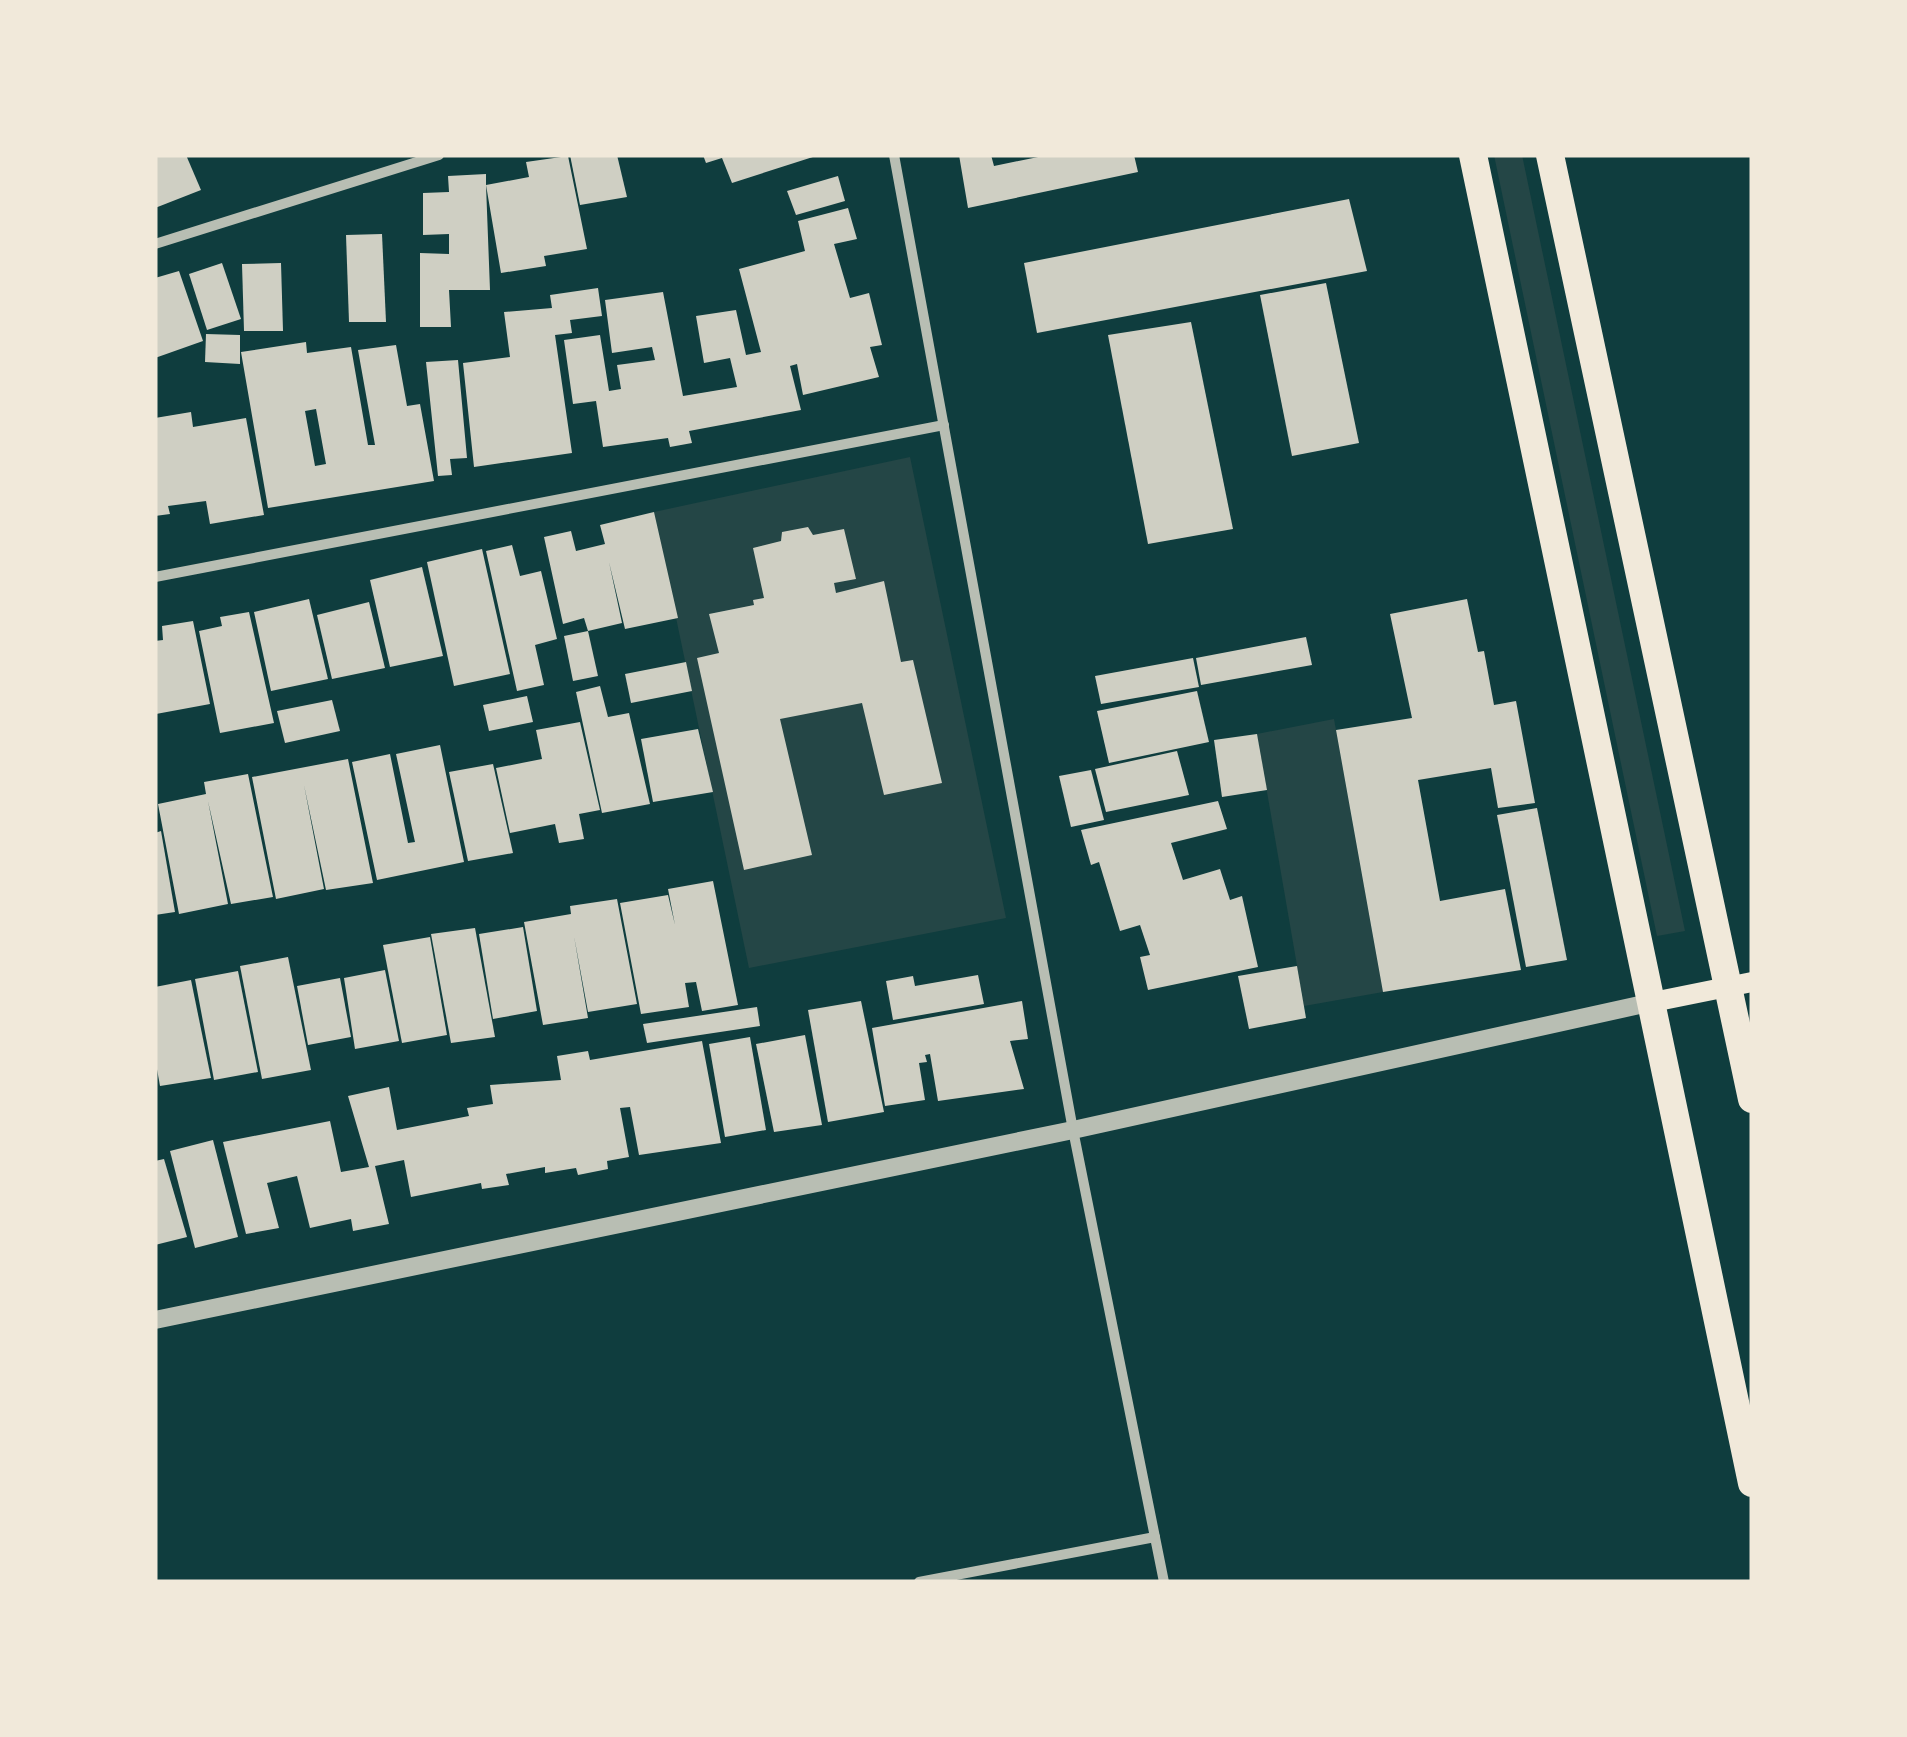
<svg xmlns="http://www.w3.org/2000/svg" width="1907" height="1737" font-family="'Work Sans',sans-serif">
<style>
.green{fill:#244646}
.building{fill:#cfcfc3;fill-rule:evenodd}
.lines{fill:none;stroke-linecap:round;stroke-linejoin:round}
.minor{stroke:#b8beb3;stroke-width:10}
.tertiary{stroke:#b8beb3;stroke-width:18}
.secondary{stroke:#f1e9da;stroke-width:20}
.trunk{stroke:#f1e9da;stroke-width:28}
</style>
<rect width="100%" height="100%" fill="#0f3d3e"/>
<!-- green -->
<g class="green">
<polygon points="1494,155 1522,155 1685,931 1657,936"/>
<polygon points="910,457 1006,918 749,968 654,512"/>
<polygon points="1334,719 1383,992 1304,1006 1257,734"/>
</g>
<!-- building -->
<g class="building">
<polygon points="155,155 186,155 201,190 155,208"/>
<polygon points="570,155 617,155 627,197 580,205"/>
<polygon points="703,155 816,155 816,156 732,183 722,158 706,163"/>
<polygon points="959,155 991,155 994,166 1048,155 1134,155 1138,172 968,208"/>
<polygon points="568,156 587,249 544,256 546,266 501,273 486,185 490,290 449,290 451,327 420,327 420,253 449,254 449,234 423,235 423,193 449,192 448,176 486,174 486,185 529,177 526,162"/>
<polygon points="838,176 845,201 796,215 787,191"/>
<polygon points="1349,199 1367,271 1037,333 1024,263"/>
<polygon points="848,208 857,239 834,244 850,298 869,293 882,345 870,347 879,377 803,395 797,364 790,366 801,410 689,431 692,443 670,447 668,438 603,447 596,401 573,404 564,340 600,335 609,391 621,389 617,365 655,360 652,347 612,353 605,300 663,292 683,396 737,387 730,358 704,363 696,316 736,310 746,355 761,352 739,269 805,251 798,221"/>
<polygon points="382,234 386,322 349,322 346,235"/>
<polygon points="222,263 241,319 207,330 189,274"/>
<polygon points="281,263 283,331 244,331 242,264"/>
<polygon points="179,271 203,341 155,358 155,278"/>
<polygon points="1326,283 1359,443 1292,456 1260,295"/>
<polygon points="598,288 602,316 570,320 572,333 555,335 572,453 474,467 463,363 510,357 504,312 552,308 550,295"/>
<polygon points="1191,322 1233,529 1148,544 1108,335"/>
<polygon points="206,334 240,335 240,364 205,362"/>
<path d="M306,342l1,11 44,-6 17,98h7l-17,-95 38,-5 11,61 13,-2 14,77 -166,27 -27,-156zM316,409l10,55 -11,2 -10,-55z"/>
<polygon points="458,360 467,458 450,459 452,475 438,476 426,362"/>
<polygon points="191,412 193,427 246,418 264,515 210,524 206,501 168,506 170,514 155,516 155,418"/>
<polygon points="654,512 678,618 625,629 609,562 622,623 588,631 584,618 563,624 544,537 571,531 576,551 605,544 600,525"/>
<polygon points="808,527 813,535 844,529 856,579 834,583 836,593 884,581 901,662 913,660 942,783 884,795 862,703 780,719 812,855 744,870 697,658 719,653 709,614 754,605 753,600 764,598 753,548 781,541 782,532"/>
<polygon points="512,545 520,576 541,571 557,639 535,645 544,685 517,691 486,551"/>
<polygon points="482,549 510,674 454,686 427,562"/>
<polygon points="422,567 443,656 390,667 370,580"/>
<polygon points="309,599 328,679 271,691 254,612"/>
<polygon points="1467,599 1478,652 1484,651 1494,705 1516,701 1535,803 1498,808 1491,768 1418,780 1440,901 1505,889 1521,970 1383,992 1336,730 1412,718 1390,614"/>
<polygon points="369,602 385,668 332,679 317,615"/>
<polygon points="249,612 274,723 220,733 199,631 222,626 220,617"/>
<polygon points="193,621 210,704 156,714 155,641 163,640 162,626"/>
<polygon points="588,631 598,676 573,681 564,636"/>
<polygon points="1306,637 1312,665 1201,685 1196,658"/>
<polygon points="1193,658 1199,687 1101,704 1095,676"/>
<polygon points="686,662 692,691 631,703 625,674"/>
<polygon points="600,686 608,717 629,713 650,804 602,813 576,692"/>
<polygon points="1197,691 1209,742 1109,763 1097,711"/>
<polygon points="527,696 533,722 489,731 483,705"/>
<polygon points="332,700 340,731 285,743 277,711"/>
<polygon points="580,722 600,810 579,814 584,839 559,843 555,824 510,833 496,768 542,759 536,730"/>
<polygon points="698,729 713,792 653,802 641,739"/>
<polygon points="1257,734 1267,790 1222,797 1214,740"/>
<polygon points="440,745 464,862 377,880 352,762 390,754 408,843 415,842 396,754"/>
<polygon points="1177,751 1189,795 1106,812 1095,769"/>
<polygon points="348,759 373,883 326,890 304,785 324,889 276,899 252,777"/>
<polygon points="493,764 513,853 468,861 449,772"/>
<polygon points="1091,770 1104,820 1071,827 1059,776"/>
<polygon points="248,774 273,897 231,904 208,801 228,904 179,914 158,804 206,794 204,782"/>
<polygon points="1218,801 1227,829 1171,843 1183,880 1220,869 1230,900 1242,896 1258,967 1148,990 1140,957 1150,955 1140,925 1120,931 1099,862 1091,865 1081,830"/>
<polygon points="1537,808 1567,960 1526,967 1497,815"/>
<polygon points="161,831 175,912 155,915 155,833"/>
<polygon points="713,881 738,1005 702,1011 696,982 685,983 689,1007 641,1014 620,903 668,895 675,925 668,889"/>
<polygon points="617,899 637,1004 588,1012 574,936 588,1018 543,1025 524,922 571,914 570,906"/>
<polygon points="523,927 537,1011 493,1019 479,934"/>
<polygon points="475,928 495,1037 451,1043 431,934"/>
<polygon points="430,937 447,1035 402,1043 383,945"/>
<polygon points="288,957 311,1070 262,1079 240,966"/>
<polygon points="1297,966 1306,1018 1249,1029 1238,976"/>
<polygon points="385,970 399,1041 355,1049 344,978"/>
<polygon points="238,971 258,1072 214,1080 195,979"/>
<polygon points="978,975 984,1004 893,1020 886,981 913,976 915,986"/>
<polygon points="340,978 351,1037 308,1045 297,986"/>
<polygon points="191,980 211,1078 160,1086 155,1058 155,987"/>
<polygon points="861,1001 884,1112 828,1122 808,1010"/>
<polygon points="1022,1001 1028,1039 1010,1041 1024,1089 938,1101 930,1054 925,1055 927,1062 919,1063 925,1100 885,1106 872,1028"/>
<polygon points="757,1007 760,1026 647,1043 643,1024"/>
<polygon points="805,1035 822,1125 774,1132 756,1044"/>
<polygon points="750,1037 766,1130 725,1137 709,1044"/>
<polygon points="702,1041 721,1143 639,1155 630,1107 620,1108 629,1157 607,1161 608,1169 578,1175 576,1168 545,1173 545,1167 506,1174 509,1185 482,1189 481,1183 411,1197 404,1160 375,1166 389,1224 353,1231 351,1219 310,1228 297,1176 267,1183 279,1228 246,1234 223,1142 330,1121 341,1172 369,1167 348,1096 389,1087 397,1130 469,1116 467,1108 493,1104 490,1085 561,1080 557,1056 588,1051 590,1060"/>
<polygon points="213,1140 238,1237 195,1248 170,1151"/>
<polygon points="164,1159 187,1237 155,1245 155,1161"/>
</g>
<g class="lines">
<!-- minor -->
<g class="minor">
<polyline points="894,155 1073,1130 1164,1582"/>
<polyline points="155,244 439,155"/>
<polyline points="155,577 944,425"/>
<polyline points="919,1582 1155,1537"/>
</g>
<!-- tertiary -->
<polyline class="tertiary" points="155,1320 1073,1130 1653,1002"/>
<!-- secondary -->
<polyline class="secondary" points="1653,1002 1752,982"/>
<!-- trunk -->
<g class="trunk">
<polyline points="1473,155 1752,1483"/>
<polyline points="1550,155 1752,1099"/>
</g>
</g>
<!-- border -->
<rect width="1907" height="1737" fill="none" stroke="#f1e9da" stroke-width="315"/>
</svg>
